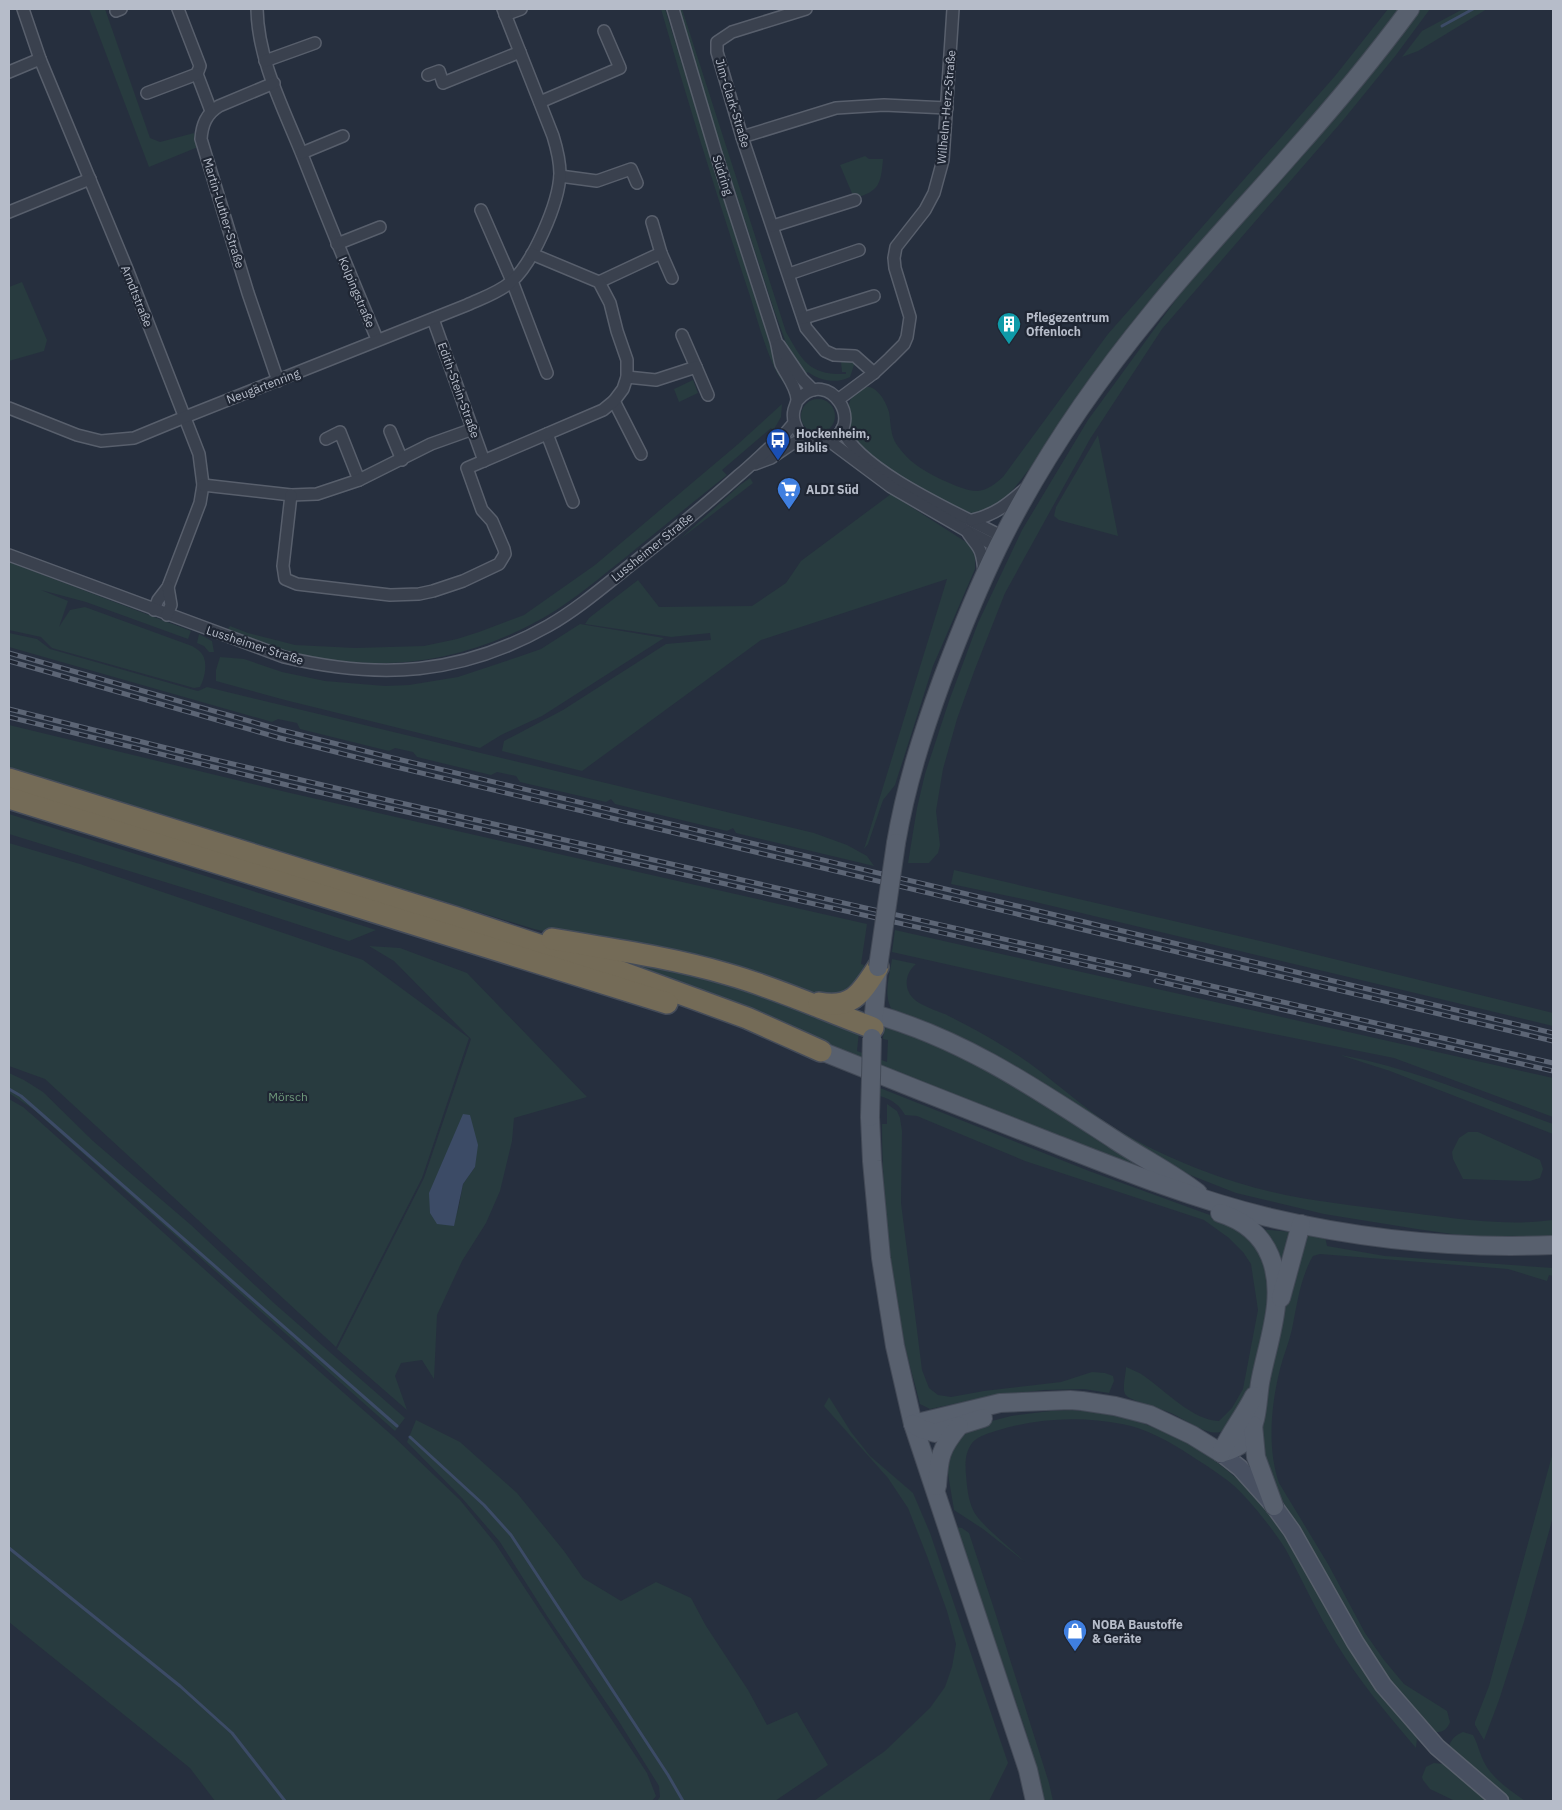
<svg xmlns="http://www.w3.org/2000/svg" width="1562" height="1810" font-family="'IBM Plex Sans',sans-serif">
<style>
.green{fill:#283b3f;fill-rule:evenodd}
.water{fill:#3c4b66}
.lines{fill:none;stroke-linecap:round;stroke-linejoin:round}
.stream{stroke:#3c4b66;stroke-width:3}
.street-casing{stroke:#585f6c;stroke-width:14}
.secondary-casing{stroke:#585f6c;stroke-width:19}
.primary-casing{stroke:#434a57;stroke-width:20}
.highway-casing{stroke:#454c59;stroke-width:24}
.street{stroke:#3a414e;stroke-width:11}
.secondary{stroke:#485061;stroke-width:16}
.primary{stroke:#58606e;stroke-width:18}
.highway{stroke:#746b57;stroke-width:21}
.rail-casing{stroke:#5c6575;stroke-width:5}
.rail{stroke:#1f2633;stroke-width:3;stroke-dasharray:9;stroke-linecap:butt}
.primary-bridge-casing{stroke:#434a57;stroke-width:20;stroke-linecap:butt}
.primary-bridge{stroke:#58606e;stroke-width:18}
.labels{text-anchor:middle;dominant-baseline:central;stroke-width:4.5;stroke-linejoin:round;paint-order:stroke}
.street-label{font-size:12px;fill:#b6bcc9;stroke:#1f2633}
.poi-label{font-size:12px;font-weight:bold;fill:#b6bcc9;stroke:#1f2633;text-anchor:start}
.park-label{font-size:12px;fill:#6f997b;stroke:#1f2633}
</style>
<rect width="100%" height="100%" fill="#262f3e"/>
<!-- green -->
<g class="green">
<polygon points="89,9 105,9 150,138 160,142 194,133 198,147 149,167"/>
<path d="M661,9h4l52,169 56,176 13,28 -1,1c-12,-7 -29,-67 -34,-84 -32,-96 -62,-193 -90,-290z"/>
<path d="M676,9h6l104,323c17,30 23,43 60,42v-2h-4l-1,-10h14l-5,15c-14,7 -30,4 -42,-5l-5,3 -14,-24 -15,-41z"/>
<path d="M1388,9h14l-353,433c-15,19 -43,65 -67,71 -7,1 -19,-1 -26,-4 -22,-8 -95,-54 -105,-73 -5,-11 -5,-31 2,-41 16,-20 31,0 36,17 2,11 1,23 8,33 5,7 11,14 18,19 11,9 49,28 62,27 11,-1 18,-7 26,-14l105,-143 227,-258z"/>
<polygon points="1419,9 1430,9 1396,55 1344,119 1162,329 1090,439 1005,593 975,669 957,719 943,769 936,811 940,845 938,853 929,863 908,863 917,808 925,774 949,701 978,623 1022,530 1088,420 1188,283 1251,210 1331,122 1399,37"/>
<polygon points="1463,9 1487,9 1418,51 1402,57 1422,31"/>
<path d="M865,156l4,3h14c-2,25 -4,33 -29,39l-14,-33z"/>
<polygon points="22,282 47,340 44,351 9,361 9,287"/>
<polygon points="693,380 698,393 679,402 674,389"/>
<circle cx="818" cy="416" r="17"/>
<path d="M782,404l-1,13 -8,14 -2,-3 -49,42 5,5c-36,29 -71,57 -106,86 -28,22 -57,47 -89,63 -105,54 -198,48 -306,7l4,-5 18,7 47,12 60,3 69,-2 33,-7 22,-7 45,-17 71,-50 142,-120z"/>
<polygon points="1098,435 1118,536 1059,520 1054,516 1056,507"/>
<polygon points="750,478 753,483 679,540 740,485"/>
<polygon points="891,494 969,544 975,556 975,569 933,666 895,785 883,800 868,844 864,849 947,579 761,640 582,771 502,751 504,741 563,710 666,644 711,640 710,633 671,637 585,624 589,618 638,580 659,607 752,606 786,583 801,561"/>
<path d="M9,562l182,69 -3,8 -102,-37 -45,-12 27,11 -9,26 11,-17 15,-3 107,39c3,2 7,4 10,8 6,8 3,24 -2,33l-6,1 -142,-40 -11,-11 -32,-7z"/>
<polygon points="580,624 664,638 542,716 501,735 480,748 285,700 216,681 216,670 220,657 244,659 282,672 325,681 385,686 409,685 458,677 518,657 541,649"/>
<polygon points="9,633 37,639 50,649 194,690 198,691 207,687 219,690 814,833 847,845 867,856 874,866 736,833 733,828 727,831 615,804 611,799 606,802 520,782 516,776 497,772 491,775 417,757 413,752 395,748 389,751 300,729 297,723 278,719 272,722 9,647"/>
<polygon points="199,634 212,641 214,652 209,652 204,646 197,643"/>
<polygon points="9,725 286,792 867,924 861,964 864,965 861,982 829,1002 578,939 534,929 9,768"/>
<polygon points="9,814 376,930 349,941 207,895 9,834"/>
<polygon points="9,843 80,864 363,960 469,1038 422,1178 336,1347 45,1079 9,1066"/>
<polygon points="954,870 1273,944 1553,1013 1553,1026 1023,899 951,884"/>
<polygon points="895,930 1553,1078 1553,1117 1394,1058 1138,1007 892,952"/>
<path d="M369,946l31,2 67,25 120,124 -73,21 -2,23 -12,50 -14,32 -24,38 -25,54 -3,64 -12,-19 -21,3 -6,13 12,34 -70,-61 87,-171 47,-139 -77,-78zM470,1115l5,52 -12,17 -6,32z"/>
<polygon points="563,946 699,972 859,1032 857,1051 887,1062 888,1040 883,1039 884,1026 885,1025 980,1062 1155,1169 1148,1171 857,1056"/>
<path d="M892,959l24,5c-10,8 -13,23 -4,33 5,7 25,14 33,17 21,11 43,22 63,35 39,24 71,57 110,81 43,26 98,48 146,60 43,11 88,15 131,21 53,6 105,16 158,9v18h-73l-63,-9 -93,-15 -88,-21 -56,-22 -283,-155c-16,-16 -8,-36 -5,-57z"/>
<path d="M1340,1055c73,13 143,44 213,69v10l-163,-63z"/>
<polygon points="9,1073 24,1080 43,1092 93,1141 191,1225 275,1304 405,1418 395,1431 33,1109 9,1093"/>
<path d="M880,1088l209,83 140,51 32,27 11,43 -19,89c-5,14 -19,47 -33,51 -13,4 -37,-14 -49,-19 -9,-4 -42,-12 -46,-19 -3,-6 1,-20 1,-27 6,3 13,5 18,9 22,15 48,44 75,45l13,-13 11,-19 15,-79 -7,-46 -8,-12 -14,-14 -25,-18 -179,-59 -108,-45 -12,-1c-6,-11 -13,-15 -25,-19z"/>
<polygon points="9,1099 23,1107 38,1120 262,1321 394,1437 460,1500 495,1543 647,1773 656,1796 652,1801 215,1801 190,1768 9,1622"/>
<path d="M887,1104l10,7 3,7 2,13 -1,72 21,167 7,18 9,7 13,2 33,-6 77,-9 31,-10 13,1 8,3 1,5 -5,12 -25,-4 -40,1 -53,6 -61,13 -10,-5c-5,-21 -12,-42 -16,-63 -14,-72 -22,-144 -22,-217h5z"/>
<polygon points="1468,1132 1478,1132 1540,1160 1543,1169 1540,1178 1530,1181 1463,1179 1453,1159 1452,1152 1459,1138"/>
<polygon points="1258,1229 1293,1232 1282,1280"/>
<path d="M1319,1235l6,2 2,9 58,10 168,12v8l-4,-1 -2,6 -39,-12 -188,-15 -7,2c-13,22 -16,49 -21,73 -3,14 -9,27 -12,40 -9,36 -13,79 -1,114l49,81 37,69 19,27 20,24 43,27 3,11c-3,8 -8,11 -16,10l-43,-47 -20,-30 -77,-132 -31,-59 -2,-38 20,-112 22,-76 5,-2z"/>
<polygon points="829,1397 851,1432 870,1456 913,1493 930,1533 1008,1763 989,1801 814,1801 885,1751 930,1708 945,1687 952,1667 956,1644 947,1611 927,1556 908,1508 888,1478 824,1406"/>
<path d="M1070,1410c89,5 155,45 209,114l134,207 4,7 -1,10c-28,-33 -57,-67 -80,-105 -19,-30 -33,-62 -50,-93 -9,-15 -27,-38 -39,-51 -15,-18 -37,-31 -57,-44 -20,-13 -44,-27 -68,-31 -40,-8 -84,-6 -123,6 -9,3 -20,5 -27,13 -7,10 -7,20 -6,32 1,12 2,25 8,37 7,13 39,38 51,50l-42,-33 -29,-19 -7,-42 6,-26 6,-7 25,-12 27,-7 39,-5z"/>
<polygon points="416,1420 460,1442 517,1493 564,1551 583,1578 621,1601 656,1582 691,1598 706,1626 748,1690 767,1725 797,1712 828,1765 775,1801 657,1801 660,1797 659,1786 618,1720 547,1616 500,1542 462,1498 407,1442"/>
<polygon points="1553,1452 1553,1517 1524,1622 1499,1700 1484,1740 1475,1725 1475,1722 1489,1686"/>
<polygon points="956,1527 962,1528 969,1533 995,1612 1049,1783 1053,1801 1045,1801 1025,1729"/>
<path d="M1463,1732l10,3c5,9 7,20 12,29 9,16 25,26 40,37h-15l-13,-10 -48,-42c1,-9 5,-13 14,-17z"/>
<polygon points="1434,1763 1443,1764 1449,1768 1488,1801 1455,1801 1430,1789 1423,1780 1422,1777 1426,1767"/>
</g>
<!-- water -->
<polygon class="water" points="463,1114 470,1115 478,1145 475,1167 463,1184 454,1226 437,1224 430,1213 429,1193"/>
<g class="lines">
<!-- stream -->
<g class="stream">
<polyline points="1442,26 1473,9"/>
<polyline points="9,1089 21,1096 397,1426"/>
<polyline points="410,1437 484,1505 511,1535 668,1775 683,1801"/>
<polyline points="9,1548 180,1686 232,1733 285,1801"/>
</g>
<!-- street casing -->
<g class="street-casing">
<g id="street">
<polyline points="23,9 40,59 127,269 199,454 203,485 200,503 168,587 158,600 154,610"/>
<polyline points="178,9 200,66 197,74 211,111"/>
<path d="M257,9c1,52 27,100 46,148 24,61 49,122 74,182"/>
<path d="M673,9l43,145 60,187c2,8 3,16 5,23 5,11 15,22 16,35 0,4 -2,7 -3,11 -2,8 1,18 7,25 6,6 16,8 25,6 43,-12 3,-78 -29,-40"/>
<polyline points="806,9 732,32 717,42 717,52 742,137 806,328 825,351 834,355 855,356 874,373"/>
<polyline points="116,11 121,9"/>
<polyline points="505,15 521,9"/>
<polyline points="265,61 315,43"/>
<polyline points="9,72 40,59"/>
<polyline points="428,75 439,71 443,83 520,52"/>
<path d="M274,83l-55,23c-13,8 -17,19 -18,33l47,154 30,88"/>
<polyline points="147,93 197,74"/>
<polyline points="540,102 620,68 604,31"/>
<polyline points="742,137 836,108 884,105 947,108"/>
<polyline points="302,153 343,136"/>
<polyline points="560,176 597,181 631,169 637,183"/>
<polyline points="481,210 512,281 547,373"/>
<polyline points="9,212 90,179"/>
<polyline points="773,226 855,200"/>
<polyline points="337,244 380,227"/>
<polyline points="661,253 672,278"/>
<polyline points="789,274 859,250"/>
<polyline points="599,282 661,253 652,222"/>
<polyline points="804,318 874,296"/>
<polyline points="433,319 484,461"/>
<polyline points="682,335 696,367"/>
<polyline points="779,345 802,379 813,390"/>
<polyline points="627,377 656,380 696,367 708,395"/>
<polyline points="839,399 874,373 890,358 904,344 907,337 910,317 895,268 894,258 896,247 925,210 934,193 943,160 953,9"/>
<polyline points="614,401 641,454"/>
<path d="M9,408l68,27 24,6 33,-3 51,-21 282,-112c15,-7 31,-12 44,-23 22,-19 48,-79 49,-108 0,-13 -3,-25 -7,-38l-50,-127"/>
<path d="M842,429c18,43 120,86 161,108"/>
<polyline points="390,431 402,460"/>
<polyline points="547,434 573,502"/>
<polyline points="326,439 340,432 359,480"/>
<polyline points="828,440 891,487 967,531 998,547"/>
<polyline points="755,464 771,458 790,445 805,438"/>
<polyline points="203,485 291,495 317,494 359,480 431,444 473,429"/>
<polyline points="291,495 283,566 285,579 297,584 390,595 419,594 433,591 463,581 499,564 505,554 504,549 492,521 482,510 467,468 603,410 614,401 623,389 627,377 627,360 617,331 610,303 599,282 532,254"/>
<path d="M972,520c23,-5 36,-16 53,-31"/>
<path d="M968,533c3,5 7,9 10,14 5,7 5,17 6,25"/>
<path d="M9,555l275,102c96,23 177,18 264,-31 28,-16 54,-38 79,-58 38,-30 75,-60 111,-92 16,-13 29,-27 45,-40l11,-13"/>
<polyline points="167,615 171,605 168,587"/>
</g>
</g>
<!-- secondary casing -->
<g class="secondary-casing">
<polyline id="secondary" points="1221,1453 1240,1468 1274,1506 1292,1531 1355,1642 1383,1685 1437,1747 1500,1801"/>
</g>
<!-- primary casing -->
<g class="primary-casing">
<g id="primary">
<path d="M896,843c10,-58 26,-108 46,-163 17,-45 35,-90 56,-133 41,-83 95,-162 154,-234 44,-55 94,-107 141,-161 41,-46 81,-94 117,-143"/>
<path d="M874,1014c90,25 164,76 241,126 27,18 57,33 83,53"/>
<polyline points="873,1026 878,967"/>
<path d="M821,1051c77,31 155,62 232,92 71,28 141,56 214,74 93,22 191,32 286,28"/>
<polyline points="870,1117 872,1161 881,1258 895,1346 913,1424 1028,1770 1035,1801"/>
<path d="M1220,1213c22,7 41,21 50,43 17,41 -3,87 -10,127 -3,19 -2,39 -13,55 -6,9 -17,12 -26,15"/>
<polyline points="1281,1298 1301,1224"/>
<polyline points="913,1424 1000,1403 1070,1400 1082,1401 1115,1406 1150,1415 1192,1435 1221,1453"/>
<polyline points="913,1424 922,1429 935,1433 983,1418"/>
<polyline points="1253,1425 1256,1457 1274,1506"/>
<path d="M1221,1453c9,-20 23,-37 33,-57"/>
<path d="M937,1486c2,-29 3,-37 22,-60"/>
</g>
</g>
<!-- highway casing -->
<g class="highway-casing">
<g id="highway">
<polyline points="9,779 454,917 624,973 747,1018 821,1051"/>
<polyline points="9,798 667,1003"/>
<path d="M552,939c58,10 117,18 175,35 50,14 97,36 146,54"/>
<path d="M819,1003c34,6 42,-10 59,-36"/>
</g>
</g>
<!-- street -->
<use href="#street" class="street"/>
<!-- secondary -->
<use href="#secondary" class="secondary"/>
<!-- primary -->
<use href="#primary" class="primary"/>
<!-- highway -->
<use href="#highway" class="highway"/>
<!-- rail casing -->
<g class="rail-casing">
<g id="rail">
<polyline points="9,653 281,730 393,758 1553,1033"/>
<polyline points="9,661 280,738 375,762 1553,1041"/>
<polyline points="9,709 199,756 370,796 1553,1063"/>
<polyline points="9,717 287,785 1129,975"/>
<polyline points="1156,981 1553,1071"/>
</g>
</g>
<!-- rail -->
<use href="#rail" class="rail"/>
<!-- primary-bridge casing -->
<g class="primary-bridge-casing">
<g id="primary-bridge">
<polyline points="878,967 896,843"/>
<polyline points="870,1117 872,1038"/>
</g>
</g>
<!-- primary-bridge -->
<use href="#primary-bridge" class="primary-bridge"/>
</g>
<!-- icons -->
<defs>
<g id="building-pin" transform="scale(1.25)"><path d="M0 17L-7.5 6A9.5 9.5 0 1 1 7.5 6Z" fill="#0f9aa8" stroke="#1f2633"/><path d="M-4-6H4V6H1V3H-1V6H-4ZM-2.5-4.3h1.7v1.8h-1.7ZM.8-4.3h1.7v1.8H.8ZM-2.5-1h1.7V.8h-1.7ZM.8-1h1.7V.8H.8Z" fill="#fff"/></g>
<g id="bus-pin" transform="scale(1.25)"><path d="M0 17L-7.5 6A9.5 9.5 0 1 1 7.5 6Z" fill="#1a4fb4" stroke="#1f2633"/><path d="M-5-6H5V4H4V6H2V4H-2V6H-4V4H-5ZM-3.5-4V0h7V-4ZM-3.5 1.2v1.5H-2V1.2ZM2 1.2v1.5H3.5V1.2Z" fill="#fff"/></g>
<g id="supermarket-pin" transform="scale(1.25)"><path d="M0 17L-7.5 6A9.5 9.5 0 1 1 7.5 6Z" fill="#3f7fe0" stroke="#1f2633"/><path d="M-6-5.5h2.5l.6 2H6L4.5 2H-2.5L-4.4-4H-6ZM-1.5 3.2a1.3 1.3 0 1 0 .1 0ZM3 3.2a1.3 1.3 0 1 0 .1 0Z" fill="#fff"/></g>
<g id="shop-pin" transform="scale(1.25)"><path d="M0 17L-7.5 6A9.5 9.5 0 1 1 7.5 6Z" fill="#3f7fe0" stroke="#1f2633"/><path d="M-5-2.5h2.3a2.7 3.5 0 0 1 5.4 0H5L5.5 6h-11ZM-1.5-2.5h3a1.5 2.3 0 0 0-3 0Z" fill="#fff"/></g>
</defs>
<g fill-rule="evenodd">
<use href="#building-pin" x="1009" y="324"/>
<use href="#bus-pin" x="778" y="440"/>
<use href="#supermarket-pin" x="789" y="489"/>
<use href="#shop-pin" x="1075" y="1631"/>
</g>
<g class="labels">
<!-- street labels -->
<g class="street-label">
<text transform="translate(733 103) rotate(73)">Jim-Clark-Straße</text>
<text transform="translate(946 107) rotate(-85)">Wilhelm-Herz-Straße</text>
<text transform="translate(723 175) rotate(72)">Südring</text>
<text transform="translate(224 213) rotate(73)">Martin-Luther-Straße</text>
<text transform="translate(357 292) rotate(67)">Kolpingstraße</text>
<text transform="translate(137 296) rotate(68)">Arndtstraße</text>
<text transform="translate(263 386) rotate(-21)">Neugärtenring</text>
<text transform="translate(459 390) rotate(70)">Edith-Stein-Straße</text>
<text transform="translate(652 547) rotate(-39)">Lussheimer Straße</text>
<text transform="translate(255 645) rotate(18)">Lussheimer Straße</text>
</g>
<!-- poi labels -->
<g class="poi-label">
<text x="1026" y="317">Pflegezentrum<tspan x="1026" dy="14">Offenloch</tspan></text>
<text x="796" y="433">Hockenheim,<tspan x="796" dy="14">Biblis</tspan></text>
<text x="806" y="489">ALDI Süd</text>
<text x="1092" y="1624">NOBA Baustoffe<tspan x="1092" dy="14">&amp; Geräte</tspan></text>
</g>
<!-- park labels -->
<g class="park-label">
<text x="288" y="1096">Mörsch</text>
</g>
</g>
<!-- border -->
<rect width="1562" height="1810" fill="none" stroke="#b6bcc9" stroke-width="20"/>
</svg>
